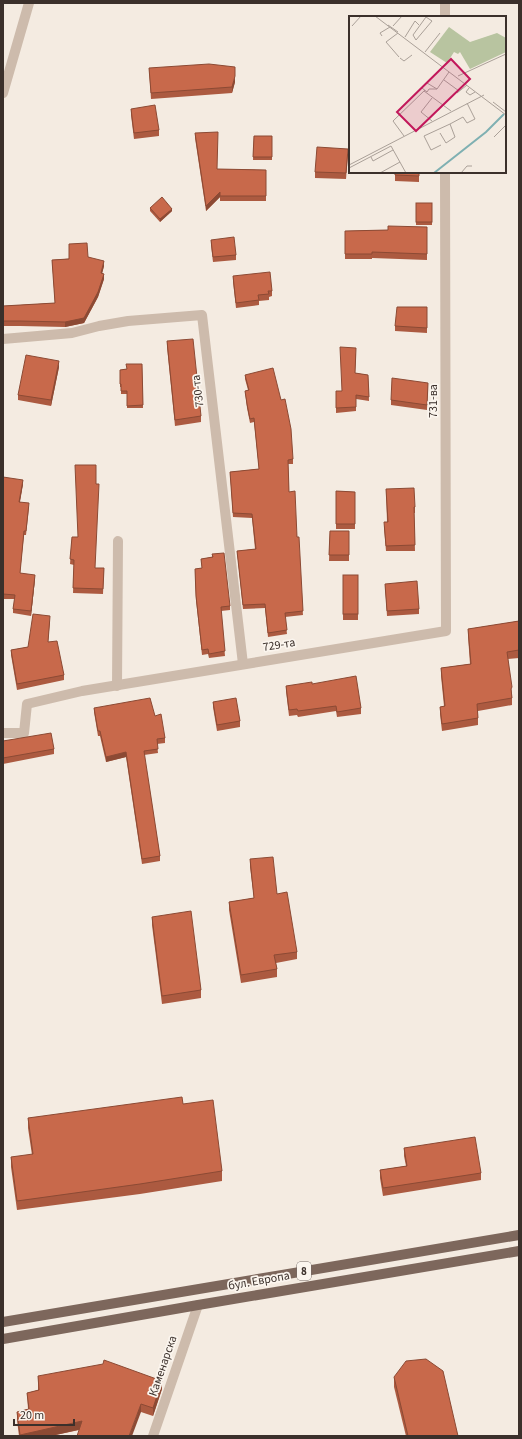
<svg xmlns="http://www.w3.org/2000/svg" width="522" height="1439" font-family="'Source Sans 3',sans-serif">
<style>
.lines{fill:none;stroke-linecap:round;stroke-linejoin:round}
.minor{stroke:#cdbbac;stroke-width:10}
.tertiary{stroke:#cdbbac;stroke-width:10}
.primary{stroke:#7d675c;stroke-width:10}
.wall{fill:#ac5a40}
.shaded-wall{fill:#8c4a34}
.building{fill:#c8694b;stroke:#8c4a34}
.labels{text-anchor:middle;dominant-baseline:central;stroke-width:3.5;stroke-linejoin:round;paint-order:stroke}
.shield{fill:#fbf5ee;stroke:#756b66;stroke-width:1}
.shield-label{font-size:11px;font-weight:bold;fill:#3b302b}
.street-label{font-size:12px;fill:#3b302b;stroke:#fbf5ee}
.inset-river{fill:none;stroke:#7fb0b2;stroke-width:2}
.inset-road{fill:none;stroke:#aaa098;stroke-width:1}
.view{fill:#c2185b;fill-opacity:0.15;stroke:#c2185b;stroke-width:2}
.inset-edge{fill:none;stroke:#3b302b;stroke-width:2}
</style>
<rect width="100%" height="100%" fill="#f4ebe1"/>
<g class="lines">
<!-- minor -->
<g class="minor">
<polyline points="445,3 445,17"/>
<polyline points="3,339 72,333 99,326 128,321 202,315 243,664"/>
<polyline points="117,686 118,541"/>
<polyline points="3,733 24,733 27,704 82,691 446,631 445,172"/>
<polyline points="153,1436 198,1305"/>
</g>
<!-- tertiary -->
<polyline class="tertiary" points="3,93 29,3"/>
<!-- primary -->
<g class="primary">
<polyline points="3,1322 519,1235"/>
<polyline points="3,1339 198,1305 519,1251"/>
</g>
</g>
<!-- wall -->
<g class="wall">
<polygon points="149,68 235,82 232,93 151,99"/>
<polygon points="131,109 159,130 159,136 134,139 131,115"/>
<polygon points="195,133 217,169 266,170 266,201 220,201 220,197 206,211 195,138"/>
<polygon points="254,136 272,136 272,160 253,160"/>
<polygon points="348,154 346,179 315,178 315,172"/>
<polygon points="395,172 419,172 419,182 395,181"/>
<rect x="416" y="203" width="16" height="22"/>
<polygon points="150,208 172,211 160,222 150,211"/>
<polygon points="427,227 427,260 372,258 372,259 345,259 345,231 388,230"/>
<polygon points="211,240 236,255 236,260 213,262 211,245"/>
<polygon points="88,257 104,266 102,273 104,279 98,297 84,323 65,327 20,326 3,326 3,306 55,303 52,260"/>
<polygon points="233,276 272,291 272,296 269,297 269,300 259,301 259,305 236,308 233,282"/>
<polygon points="427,307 427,333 395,331 395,326"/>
<polygon points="167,341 201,416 201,422 175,426 167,347"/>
<polygon points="356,352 355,373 368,375 369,401 356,399 356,411 336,413 336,391 342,391"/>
<polygon points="142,364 143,408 127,408 127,394 121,394 121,387 120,387 120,370 126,369"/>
<polygon points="59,367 51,406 18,400 18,395"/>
<polygon points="245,375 293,459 293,464 288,464 289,492 297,537 303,615 285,617 287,634 268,637 265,608 243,609 237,551 255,549 252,518 233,517 230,472 259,469 254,422 250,423 247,408 245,391 248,390 245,379"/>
<polygon points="428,383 427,410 391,405 391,400"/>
<polygon points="3,477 23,484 20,502 29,507 26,535 24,535 20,573 35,579 31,616 13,613 13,609 15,599 3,599"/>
<polygon points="386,489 415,507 415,513 414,513 415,551 386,551 384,527 387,522"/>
<polygon points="336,491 355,492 355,529 336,529"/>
<polygon points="330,531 349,531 349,561 329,561"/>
<polygon points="72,537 95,568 104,568 103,594 73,593 74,565 70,564"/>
<polygon points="212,554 230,606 230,610 221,611 225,656 209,658 208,654 202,655 196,600 195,569 202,568 201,559 212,557"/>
<rect x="343" y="575" width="15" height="45"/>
<polygon points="385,584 419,609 419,614 387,616"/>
<polygon points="50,621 48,642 64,675 64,680 17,690 11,655 11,650 28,647"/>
<polygon points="519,621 519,658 508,659 512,695 512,705 478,711 478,725 442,731 440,714 440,707 444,706 441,676 441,668 470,664 468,636 468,629"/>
<polygon points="312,684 361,708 361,714 337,717 336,711 298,717 297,715 289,716 286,691 286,686"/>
<polygon points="213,702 240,721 240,727 217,731 213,707"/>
<polygon points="94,708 155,716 165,738 165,743 157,744 158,753 144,755 160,856 160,861 142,864 126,757 106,762 100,736 98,736 94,712"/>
<polygon points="3,741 54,749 54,754 3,764"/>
<polygon points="250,859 277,894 297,952 297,959 276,963 277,969 277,977 241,983 229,910 229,902 254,898 250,867"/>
<polygon points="152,917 201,990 201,998 162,1004 152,925"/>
<polygon points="183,1104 222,1171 222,1181 140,1194 17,1210 11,1167 11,1157 32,1155 28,1128 28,1118"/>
<polygon points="404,1148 481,1173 481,1180 383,1196 380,1178 380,1170 406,1166 404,1156"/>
<polygon points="38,1376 162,1389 153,1416 141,1412 79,1430 51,1436 19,1436 17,1420 17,1412 28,1409 27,1393 38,1390"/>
<polygon points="394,1377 458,1436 406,1436 394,1387"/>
</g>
<!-- shaded-wall -->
<g class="shaded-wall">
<polygon points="235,76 235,82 232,93 232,87"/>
<polygon points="220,192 220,197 206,211 206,206"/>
<polygon points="172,209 172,211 160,222 160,219"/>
<polygon points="104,261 104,266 101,278 101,273"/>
<polygon points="104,274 104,279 98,297 84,323 65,327 65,322"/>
<polygon points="59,361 59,367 51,406 51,400"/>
<polygon points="23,480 23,484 19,506 19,502"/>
<polygon points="35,575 35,579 31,616 31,611"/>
<polygon points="126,752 126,757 106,762 106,757"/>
<polygon points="162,1381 162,1389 153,1416 153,1408"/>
<polygon points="141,1404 141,1412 132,1436 129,1436"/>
<polygon points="82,1421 82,1429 51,1436 20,1436 20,1435"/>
</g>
<!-- building -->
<g class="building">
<polygon points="209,64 235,67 235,76 232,87 151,93 149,68"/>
<polygon points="155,105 159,130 134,133 131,109"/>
<polygon points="218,132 217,169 266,170 266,196 220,196 220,192 206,206 195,133"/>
<polygon points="254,136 272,136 272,157 253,157"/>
<polygon points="317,147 348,149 346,173 315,172"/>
<polygon points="395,172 419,172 419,176 395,175"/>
<polygon points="162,197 172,209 160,219 150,208"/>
<rect x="416" y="203" width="16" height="19"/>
<polygon points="388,226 427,227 427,254 372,252 372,254 345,254 345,231 388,230"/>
<polygon points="234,237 236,255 213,257 211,240"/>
<polygon points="87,243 88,257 104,261 101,273 104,274 98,292 84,318 65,322 20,321 3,321 3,306 55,303 52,260 69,259 69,244"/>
<polygon points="270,272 272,291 268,291 269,294 258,295 259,300 236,303 233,276"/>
<polygon points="397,307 427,307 427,328 395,326"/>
<polygon points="193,339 201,416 175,420 167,341"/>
<polygon points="340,347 356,348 355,373 368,375 369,397 356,395 356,407 336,408 336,391 342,391"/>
<polygon points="26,355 59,361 51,400 18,395"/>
<polygon points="126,364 142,364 143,405 127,406 127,391 121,391 121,384 120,384 120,370 127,369"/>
<polygon points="273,368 281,400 285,399 291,429 293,459 288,460 289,492 295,491 297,537 299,537 303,611 285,613 287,630 268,633 265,604 243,605 237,551 256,549 252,514 233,513 230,472 259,469 254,418 250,419 247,404 245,391 249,390 245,375"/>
<polygon points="392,378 428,383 427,405 391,400"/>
<polygon points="75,465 96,465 96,484 99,484 95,568 104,568 103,589 73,588 74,560 70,559 72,537 78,537"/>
<polygon points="3,477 23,480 19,502 29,503 26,531 24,531 20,573 35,575 31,611 13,609 15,595 3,594"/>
<polygon points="414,488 415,507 414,507 415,545 386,546 384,522 388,522 386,489"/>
<polygon points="336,491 355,492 355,524 336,524"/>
<polygon points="330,531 349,531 349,555 329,555"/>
<polygon points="224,553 230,606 221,607 225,651 209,654 208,649 202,650 196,596 195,569 202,568 201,559 213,557 212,554"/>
<rect x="343" y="575" width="15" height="39"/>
<polygon points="417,581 419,609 387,611 385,584"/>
<polygon points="33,614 50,616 48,642 57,641 64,675 17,684 11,650 28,647"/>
<polygon points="519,621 519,650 507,652 512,687 511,689 512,698 477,704 478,718 442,724 440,707 445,706 441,668 471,664 468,629"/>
<polygon points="356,676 361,708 337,712 336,706 298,711 297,709 289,710 286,686 312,682 312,684"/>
<polygon points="150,698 155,716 161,714 165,738 157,739 158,749 144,751 160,856 142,859 126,752 106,757 100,731 98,731 94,708"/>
<polygon points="236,698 240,721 217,725 213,702"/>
<polygon points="51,733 54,749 3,758 3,741"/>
<polygon points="273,857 277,894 287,892 297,952 274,955 277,969 241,975 229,902 254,898 250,859"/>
<polygon points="191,911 201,990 162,996 152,917"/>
<polygon points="182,1097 183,1104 213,1100 222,1171 140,1184 17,1201 11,1157 33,1154 28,1118"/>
<polygon points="475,1137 481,1173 383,1188 380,1170 407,1166 404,1148"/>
<polygon points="426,1359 443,1371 458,1436 408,1436 394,1377 406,1361"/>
<polygon points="104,1360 162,1381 153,1408 141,1404 129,1436 77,1436 82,1421 20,1435 17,1412 29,1409 27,1393 39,1390 38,1376 103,1364"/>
</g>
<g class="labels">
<!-- shield labels -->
<rect class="shield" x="297" y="1262" width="14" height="18" rx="3"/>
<g class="shield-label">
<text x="304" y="1271">8</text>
</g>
<!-- street labels -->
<g class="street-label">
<text transform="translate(198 391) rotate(-97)">730-та</text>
<text transform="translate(433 401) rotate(-90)">731-ва</text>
<text transform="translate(279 645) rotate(-9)">729-та</text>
<text transform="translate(259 1281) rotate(-10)">бул. Европа</text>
<text transform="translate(163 1366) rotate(-71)">Каменарска</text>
</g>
</g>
<!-- overview -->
<g transform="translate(349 16)">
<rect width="157" height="157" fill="#f4ebe1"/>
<path d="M100,11l21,15 27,-9 9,5v14l-36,17 -10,-17 -2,2 -4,-2 -7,11 -17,-11z" fill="#b8c4a0"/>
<path class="inset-river" d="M85,157l52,-41 18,-18"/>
<path class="inset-road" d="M26,0l131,99M77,1l6,4 -16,19 -3,-5zM39,9l10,7M3,10l9,-10M44,10l9,-10M49,17l-12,9 13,15M33,20l-2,-3 10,-6M56,21l10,-16 4,4M76,36l15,-19M51,42l4,3 8,-6M109,60l48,-22M95,64l15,11M120,72l-3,4 4,3 5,-3M88,73l-10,-6 -5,5 5,4 2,-3h8l12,-17M75,75l27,20M108,77l10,-8M144,86l13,10M83,105l-11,-9 11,-14M91,117l6,10 9,-6 -5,-13 13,-7 4,6 8,-4 -8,-16M55,120l-11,-15 32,-31M145,121l12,-12M92,129l-10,5 -7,-14 26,-12M42,130l15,27M22,141l2,4 20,-11M0,149l135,-70M0,152l42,-22M31,157l20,-11M112,157l6,-7h5"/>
<path class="view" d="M102,43l19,20 -54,52 -19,-19z"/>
<rect width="157" height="157" class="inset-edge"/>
</g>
<!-- border -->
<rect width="522" height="1439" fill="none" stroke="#3b302b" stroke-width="8"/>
<!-- scale -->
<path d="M14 1419v6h60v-6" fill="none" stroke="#3b302b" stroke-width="2"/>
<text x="20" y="1419" font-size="12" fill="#3b302b" stroke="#fbf5ee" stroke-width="3" paint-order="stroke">20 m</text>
</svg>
